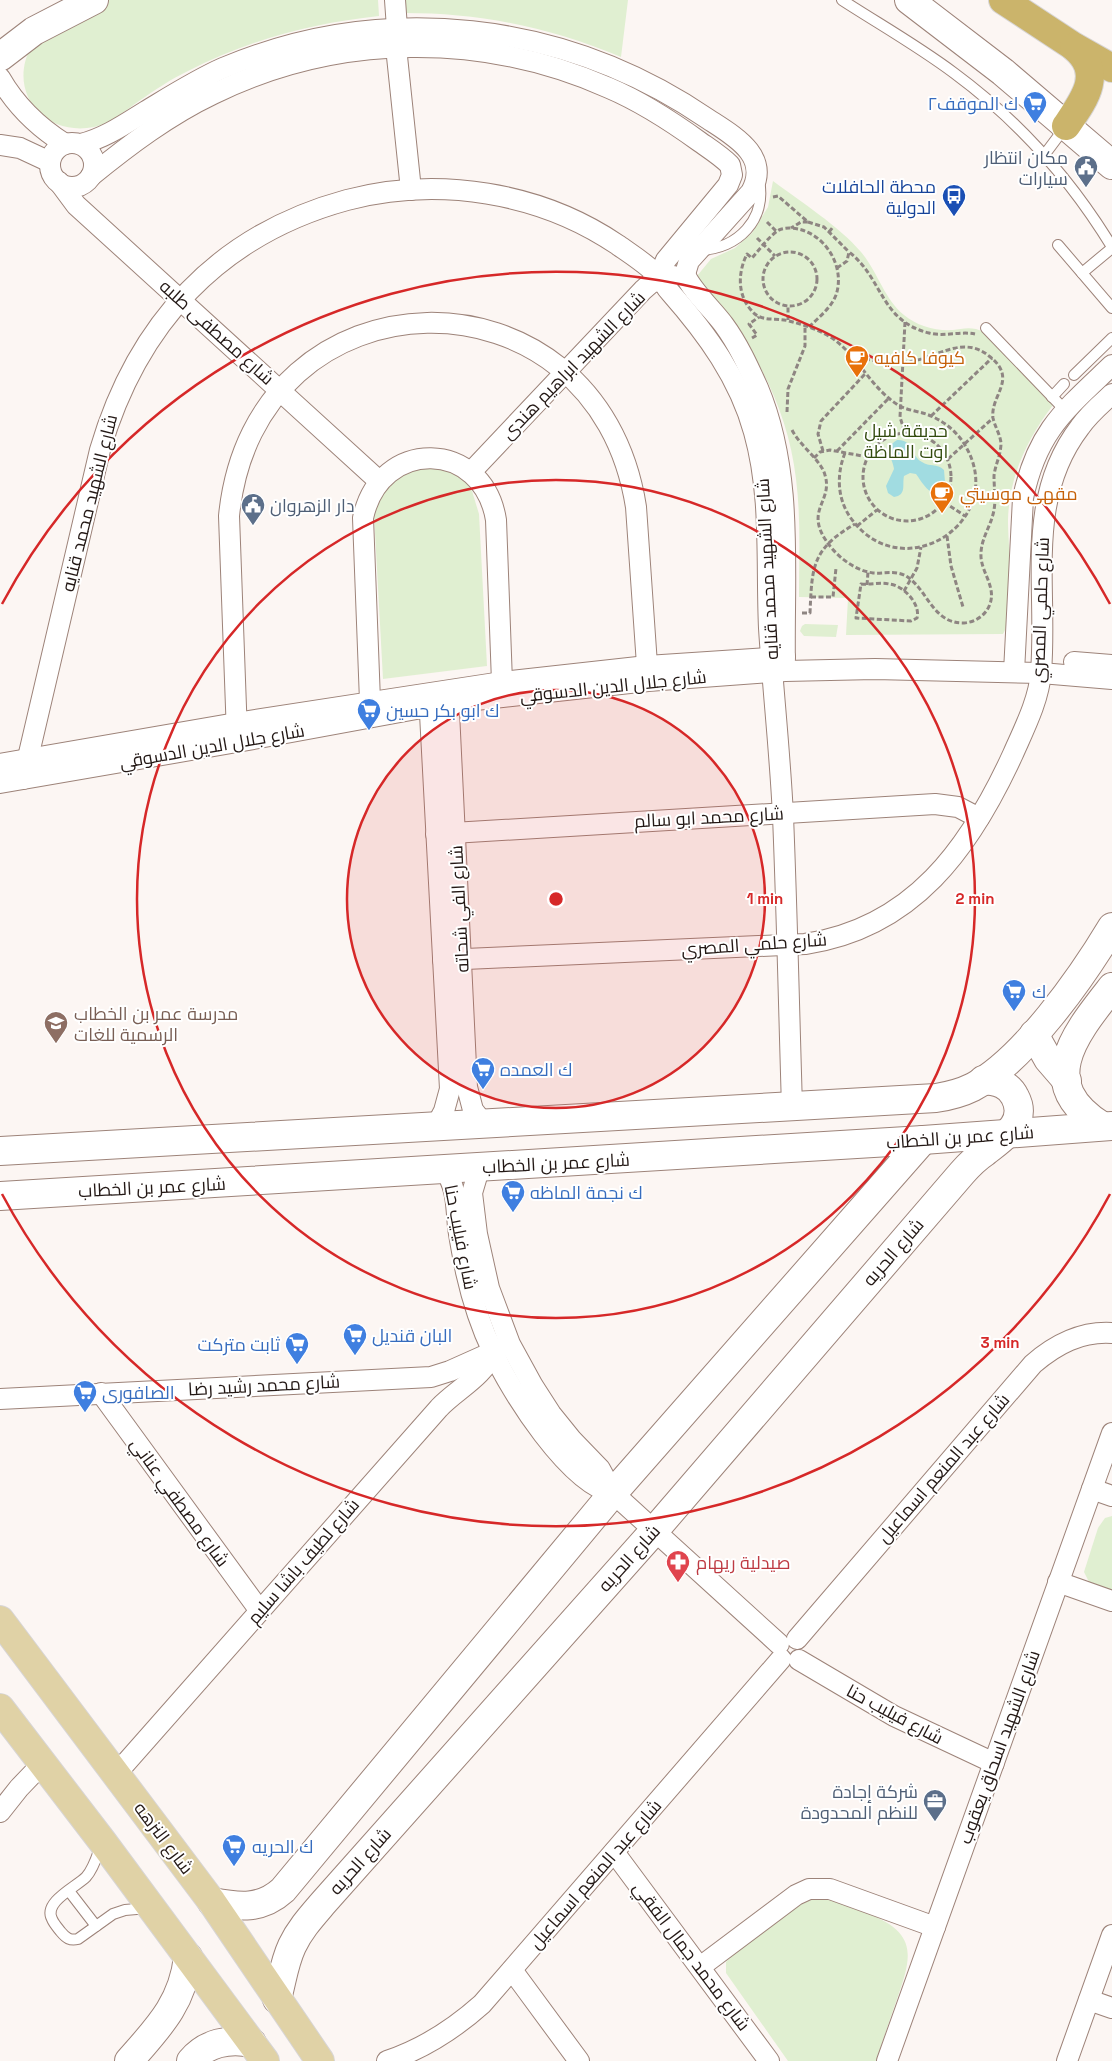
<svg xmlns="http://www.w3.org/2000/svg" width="1112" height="2061" font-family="'Space Grotesk',Cairo,sans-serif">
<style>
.green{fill:#e0efd1}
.water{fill:#a1dce1}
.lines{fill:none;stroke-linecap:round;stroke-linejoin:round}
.lane-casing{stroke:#9d8379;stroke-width:12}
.street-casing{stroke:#9d8379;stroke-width:22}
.secondary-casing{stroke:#9d8379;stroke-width:30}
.primary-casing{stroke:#d7d5d5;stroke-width:30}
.highway-casing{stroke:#d7d5d5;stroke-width:30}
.path{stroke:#8e8582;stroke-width:3;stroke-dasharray:5 2.5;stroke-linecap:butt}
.lane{stroke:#fff;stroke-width:10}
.street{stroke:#fff;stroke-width:20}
.secondary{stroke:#fff;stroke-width:28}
.primary{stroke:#e0d2a6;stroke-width:28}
.highway{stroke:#cbb46b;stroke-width:28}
.ring{fill:none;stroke:#d62828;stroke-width:2.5}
.labels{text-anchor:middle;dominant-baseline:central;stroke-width:4;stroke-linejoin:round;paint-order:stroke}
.shop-label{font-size:18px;fill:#366cbe;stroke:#fff;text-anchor:start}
.service-label{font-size:18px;fill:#4e5e75;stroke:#fff;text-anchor:end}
.transit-label{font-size:18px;fill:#164399;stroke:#fff;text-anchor:end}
.street-label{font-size:18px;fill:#231815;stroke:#fff}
.food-label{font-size:18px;fill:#c56008;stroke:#fff;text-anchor:start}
.park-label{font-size:18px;fill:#324b0e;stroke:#fff}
.education-label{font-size:18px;fill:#785e54;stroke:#fff;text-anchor:start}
.health-label{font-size:18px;fill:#be3a42;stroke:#fff;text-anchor:start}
.centre{fill:#d62828;stroke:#fff;stroke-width:2.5}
.ring-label{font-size:15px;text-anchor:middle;font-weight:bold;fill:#d62828;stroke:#fff;stroke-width:4;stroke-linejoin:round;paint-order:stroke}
</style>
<rect width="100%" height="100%" fill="#fcf6f3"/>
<!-- green -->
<g class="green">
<path d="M81,0h297l1,16c-66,7 -131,24 -191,55 -17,8 -33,19 -49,30 -14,10 -28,22 -45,26 -51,10 -88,-36 -62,-82z"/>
<path d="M403,0h225l-7,57c-71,-30 -141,-44 -217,-44z"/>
<path d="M773,181c28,21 66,45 88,71 17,20 23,47 43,63 13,11 31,16 49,15 7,-1 15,-3 23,-1 21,5 61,58 77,76 -26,34 -44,72 -45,115 0,25 8,95 -5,114l-157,1 2,-37 -49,-1c0,-39 2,-79 -3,-118 -9,-78 -49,-144 -99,-203l14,-17 24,-11 17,-15 16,-26z"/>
<polygon points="409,468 445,468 465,481 472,491 479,514 487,666 383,679 374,514 381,491"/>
<polygon points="805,624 838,625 836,637 804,636 800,631 802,626"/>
<polygon points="1112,1516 1112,1593 1089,1582 1084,1572 1098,1528 1105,1518"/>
<path d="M819,1898c17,2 32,9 48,15 50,20 46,41 30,86 -7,20 -14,41 -21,62h-88l-62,-88v-11l7,-8 71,-52z"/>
</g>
<!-- water -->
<path class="water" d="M897,440c16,-1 13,15 25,22 7,5 15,1 22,8l1,12c-12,23 -22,1 -29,-8l-6,-1 -6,3c-2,9 3,19 -10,21l-6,-4 -2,-7 8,-17c-1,-11 -12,-20 3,-29z"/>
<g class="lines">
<!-- lane casing -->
<g class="lane-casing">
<g id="lane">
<path d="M842,0c37,24 76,46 112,73 65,48 116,105 158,174"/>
<polyline points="1045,154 1066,126"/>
<polyline points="1058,245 1112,308"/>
<path d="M700,250c38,-1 67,-31 59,-69"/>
<polyline points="1082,273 1112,248"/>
<polyline points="986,328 1065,410"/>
<polyline points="1074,375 1112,338"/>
<polyline points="1052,397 1064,384"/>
<path d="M101,1845c-4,11 -7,23 -15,32 -10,10 -43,25 -34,42 2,5 6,9 9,13 5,6 9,9 17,7l35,-25 12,-4 23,-2"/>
<polyline points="69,1891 96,1926"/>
</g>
</g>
<!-- street casing -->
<g class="street-casing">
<g id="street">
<polyline points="395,0 397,28"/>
<polyline points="396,47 411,190"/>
<path d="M0,78c16,28 38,49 65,66"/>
<circle cx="72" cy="165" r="22"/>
<path d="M81,144c24,-6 44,-20 65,-33 25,-15 50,-31 77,-43 161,-68 341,-47 485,51 26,17 63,37 43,73l-62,69 -4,13"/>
<polyline points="0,145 20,148 50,162"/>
<path d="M91,176c38,-31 78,-61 122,-82 125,-61 270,-62 396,-6 33,14 62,33 91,54 10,7 21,14 30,23l2,10 -4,10 -62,75 -4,9 -1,10"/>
<polyline points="59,182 76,205 379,481"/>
<path d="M685,274c5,15 29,37 39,51 14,19 24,41 34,63 37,88 25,188 27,281"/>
<polyline points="471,472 643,290 651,283 673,276"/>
<polyline points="1074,662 1112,665"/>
<path d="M1014,672l9,-174c14,-67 42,-88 89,-133"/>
<polyline points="448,691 467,1087 473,1110 484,1124"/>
<polyline points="429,695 450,1089 444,1111 436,1126"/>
<path d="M370,701l-7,-183c17,-81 120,-79 133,2l6,162"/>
<path d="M237,735l-8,-219c25,-253 368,-259 407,-9l12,172"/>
<polyline points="0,764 236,723 502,682 647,666 785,657"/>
<path d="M23,779l77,-329c37,-126 118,-215 247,-250 91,-24 193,-8 271,45 14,10 32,21 43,34 3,4 5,9 9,13 37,42 69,86 84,140 18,64 12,130 15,196 4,63 11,125 14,188 4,97 6,194 9,291"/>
<polyline points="0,783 237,742 449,703 648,681 785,671 875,669 1041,673 1112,679"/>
<polyline points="436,834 935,804 958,807 979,818"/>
<path d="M443,960l362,-16c108,-16 165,-96 208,-190 11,-25 26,-54 28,-82 7,-85 -17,-172 39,-245 9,-13 21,-23 32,-33"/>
<polyline points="483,1167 477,1176 472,1193 477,1234 489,1288 510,1344 533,1386 551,1414 572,1440 600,1469 613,1493 779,1644"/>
<path d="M444,1169c13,18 12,37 14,58 2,15 5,30 8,45 6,27 15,55 27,80 17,39 77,133 120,141"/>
<polyline points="101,1393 260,1611"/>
<polyline points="0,1399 431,1377 450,1371 497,1350"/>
<polyline points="1092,1489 1112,1496"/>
<polyline points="1058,1582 1112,1601"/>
<path d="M797,1639l236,-275c23,-20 48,-33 79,-31"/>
<polyline points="799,1660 894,1716 994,1763"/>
<path d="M116,1774l323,-366c18,-19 45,-31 54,-56"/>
<polyline points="0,1812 19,1788 42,1764"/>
<polyline points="614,1852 769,2061"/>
<polyline points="700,1967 796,1895 809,1889 830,1889 935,1927"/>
<polyline points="512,1970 579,2061"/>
<polyline points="1089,2000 1112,2008"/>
<path d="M387,2061c36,-12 67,-32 95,-57l299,-345"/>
<polyline points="887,2061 1112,1433"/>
<polyline points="1067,2061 1112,1935"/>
</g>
</g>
<!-- secondary casing -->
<g class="secondary-casing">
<g id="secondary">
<polyline points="909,0 1003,72 1112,165"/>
<polyline points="0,57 34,31 94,0"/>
<polyline points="1034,1034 1048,1059 1067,1081"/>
<path d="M1102,1126c-69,-43 -26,-93 10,-139"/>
<path d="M0,1151l936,-53c13,-2 25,-5 37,-11 51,-27 109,-110 139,-160"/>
<polyline points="0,1196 923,1140 1112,1126"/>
<path d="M212,1902c27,5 49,8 71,-12l330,-397 310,-353"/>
<path d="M277,1999c5,-18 7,-36 15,-53 8,-17 20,-30 32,-44l330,-371 308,-358c7,-8 14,-15 23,-21 16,-13 44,-29 30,-55 -6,-13 -18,-16 -32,-17"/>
<path d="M129,2061c29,-33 54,-58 59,-104"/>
<path d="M191,2061c15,-18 38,-23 61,-18"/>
</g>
</g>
<!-- primary casing -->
<g class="primary-casing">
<g id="primary">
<polyline points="0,1620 212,1902 320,2061"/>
<polyline points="0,1708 102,1841 265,2061"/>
</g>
</g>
<!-- highway casing -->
<g class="highway-casing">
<g id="highway">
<polyline points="1003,0 1073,46 1112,68"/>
<path d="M1066,126c18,-26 39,-53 8,-79"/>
</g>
</g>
<!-- path -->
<g class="path">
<polyline points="773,197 778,196 808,222 801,222 791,228"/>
<polyline points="767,222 777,232"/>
<polyline points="808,222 824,227 849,252"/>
<polyline points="829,232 833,227"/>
<polyline points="757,238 775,256"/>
<circle cx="790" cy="279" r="27"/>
<path d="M837,268l10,-7 2,-9c34,26 31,69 80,81 15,4 31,-2 46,1"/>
<polyline points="788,320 788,306"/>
<polyline points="905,322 900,417 905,433"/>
<path d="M809,327c10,-10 22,-19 27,-32 9,-26 -8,-57 -34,-65 -7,-2 -16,-3 -23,0 -10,6 -19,19 -27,28l-5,-4c-9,18 -10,40 4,56 10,13 24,7 38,11 12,3 25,7 36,13 30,15 43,52 73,71 8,5 19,6 28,9 17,6 32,18 40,33 42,73 -61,141 -113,74 -16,-20 -17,-46 -8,-68"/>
<polyline points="752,338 757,335 749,324 759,317"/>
<polyline points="787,412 788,389 805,346 805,326"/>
<polyline points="931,416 992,358"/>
<path d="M792,430c8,16 29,30 33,45 8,26 -19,34 0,64 10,16 28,31 48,34 12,1 24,-4 36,5 19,14 25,46 55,45 12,-1 22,-8 26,-19 6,-17 -8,-31 -9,-47 -1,-18 10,-30 13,-47 2,-11 0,-22 0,-34 1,-11 7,-21 7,-33 -1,-9 -6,-16 -8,-25 -3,-23 26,-39 -4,-62 -27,-22 -53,3 -82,6 -19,2 -37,-2 -56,-6"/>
<circle cx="907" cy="477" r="44"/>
<polyline points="823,451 818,434 821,421 865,374"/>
<polyline points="837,451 889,398"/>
<polyline points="814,458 820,452 830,450 868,457"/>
<polyline points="948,459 993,418"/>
<polyline points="944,502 965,516"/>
<polyline points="857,526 877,510"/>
<polyline points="947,536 951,566 963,607"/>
<path d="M861,584c9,1 19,-2 28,0 14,1 32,20 28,34l-6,3 -55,-3z"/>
<polyline points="867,585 868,572"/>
<polyline points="904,591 917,568 921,547"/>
<polyline points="811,597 833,597 836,568"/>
<path d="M802,613h8c2,-47 2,-64 45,-89"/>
</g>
<!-- lane -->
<use href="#lane" class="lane"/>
<!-- street -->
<use href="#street" class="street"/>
<!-- secondary -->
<use href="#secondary" class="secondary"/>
<!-- primary -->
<use href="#primary" class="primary"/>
<!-- highway -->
<use href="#highway" class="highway"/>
</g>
<!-- distance rings -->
<circle cx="556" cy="899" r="209" fill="#d62828" fill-opacity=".12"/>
<g class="ring">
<circle cx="556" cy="899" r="209"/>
<circle cx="556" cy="899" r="419"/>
<path d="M1110 1194A628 628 0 0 1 2 1194M2 604A628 628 0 0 1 1110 604"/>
</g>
<!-- icons -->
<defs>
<g id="supermarket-pin" transform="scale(1.25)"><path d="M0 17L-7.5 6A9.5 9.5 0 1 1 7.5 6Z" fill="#3f7fe0" stroke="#fff"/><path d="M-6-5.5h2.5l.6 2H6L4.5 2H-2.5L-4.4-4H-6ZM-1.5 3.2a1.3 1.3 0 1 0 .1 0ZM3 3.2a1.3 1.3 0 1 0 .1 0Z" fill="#fff"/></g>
<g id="civic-pin" transform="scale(1.25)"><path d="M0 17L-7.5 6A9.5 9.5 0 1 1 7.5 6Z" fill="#5c6f8a" stroke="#fff"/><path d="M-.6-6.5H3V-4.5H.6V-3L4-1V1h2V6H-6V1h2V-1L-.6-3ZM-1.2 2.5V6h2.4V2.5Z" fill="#fff"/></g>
<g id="bus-pin" transform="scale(1.25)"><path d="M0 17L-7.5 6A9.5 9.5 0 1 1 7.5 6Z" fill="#1a4fb4" stroke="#fff"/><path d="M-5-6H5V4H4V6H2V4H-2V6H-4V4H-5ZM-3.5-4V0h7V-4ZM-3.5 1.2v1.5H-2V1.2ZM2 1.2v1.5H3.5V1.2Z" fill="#fff"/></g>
<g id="cafe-pin" transform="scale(1.25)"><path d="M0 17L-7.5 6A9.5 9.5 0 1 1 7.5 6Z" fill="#e8710a" stroke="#fff"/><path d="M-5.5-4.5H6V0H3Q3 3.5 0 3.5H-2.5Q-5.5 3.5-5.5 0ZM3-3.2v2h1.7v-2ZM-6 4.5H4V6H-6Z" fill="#fff"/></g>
<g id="school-pin" transform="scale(1.25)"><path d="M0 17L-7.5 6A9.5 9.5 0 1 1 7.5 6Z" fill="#8d6e63" stroke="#fff"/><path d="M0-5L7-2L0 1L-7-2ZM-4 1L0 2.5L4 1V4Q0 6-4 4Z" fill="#fff"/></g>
<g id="pharmacy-pin" transform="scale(1.25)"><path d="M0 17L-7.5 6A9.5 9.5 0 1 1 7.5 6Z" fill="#e0444e" stroke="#fff"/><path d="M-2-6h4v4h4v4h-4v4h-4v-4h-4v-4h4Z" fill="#fff"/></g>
<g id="office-pin" transform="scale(1.25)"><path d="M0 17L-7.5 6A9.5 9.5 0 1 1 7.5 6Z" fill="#5c6f8a" stroke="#fff"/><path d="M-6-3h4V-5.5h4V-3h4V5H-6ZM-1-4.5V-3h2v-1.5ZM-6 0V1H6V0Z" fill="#fff"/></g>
</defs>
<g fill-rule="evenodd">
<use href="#supermarket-pin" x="1035" y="103"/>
<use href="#civic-pin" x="1086" y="167"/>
<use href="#bus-pin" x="954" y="196"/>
<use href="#cafe-pin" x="857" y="357"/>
<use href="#cafe-pin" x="942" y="493"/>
<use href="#civic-pin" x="253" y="505"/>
<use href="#supermarket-pin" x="369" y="710"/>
<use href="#supermarket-pin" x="1014" y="991"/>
<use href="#school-pin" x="56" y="1023"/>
<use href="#supermarket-pin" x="483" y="1069"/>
<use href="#supermarket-pin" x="513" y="1192"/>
<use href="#supermarket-pin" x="355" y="1335"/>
<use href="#supermarket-pin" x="297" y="1344"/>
<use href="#supermarket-pin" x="85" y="1392"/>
<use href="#pharmacy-pin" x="678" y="1562"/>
<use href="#office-pin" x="935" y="1801"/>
<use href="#supermarket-pin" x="234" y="1846"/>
</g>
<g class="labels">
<!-- shop labels -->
<g class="shop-label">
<text x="1018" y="103" text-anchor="end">ك الموقف٢</text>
<text x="386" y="710">ك ابو بكر حسين</text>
<text x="1032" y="991">ك</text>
<text x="500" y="1069">ك العمده</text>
<text x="530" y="1192">ك نجمة الماظه</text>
<text x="372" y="1335">البان قنديل</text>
<text x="280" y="1344" text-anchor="end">ثابت متركت</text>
<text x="102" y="1392">الصافورى</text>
<text x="252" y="1846">ك الحريه</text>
</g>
<!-- service labels -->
<g class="service-label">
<text x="1068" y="157">مكان انتظار<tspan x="1068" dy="21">سيارات</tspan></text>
<text x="270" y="505" text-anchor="start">دار الزهروان</text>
<text x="918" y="1791">شركة إجادة<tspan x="918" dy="21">للنظم المحدودة</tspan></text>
</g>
<!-- transit labels -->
<g class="transit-label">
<text x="936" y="186">محطة الحافلات<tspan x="936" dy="21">الدولية</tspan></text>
</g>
<!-- street labels -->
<g class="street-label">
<text transform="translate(217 332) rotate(42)">شارع مصطفى طلبه</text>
<text transform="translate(573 365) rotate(-46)">شارع الشهيد ابراهيم هندى</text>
<text transform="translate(89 503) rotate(-76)">شارع الشهيد محمد قنايه</text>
<text transform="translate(767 569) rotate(-93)">شارع الشهيد محمد قنايه</text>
<text transform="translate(1040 610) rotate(-88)">شارع حلمي المصري</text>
<text transform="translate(613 686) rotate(-6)">شارع جلال الدين الدسوقي</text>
<text transform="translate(212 746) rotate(-10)">شارع جلال الدين الدسوقي</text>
<text transform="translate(709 817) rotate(-3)">شارع محمد ابو سالم</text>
<text transform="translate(459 909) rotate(-93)">شارع الفي شحاته</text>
<text transform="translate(754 944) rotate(-4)">شارع حلمي المصري</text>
<text transform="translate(960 1137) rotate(-4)">شارع عمر بن الخطاب</text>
<text transform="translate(556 1163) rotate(-3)">شارع عمر بن الخطاب</text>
<text transform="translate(152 1187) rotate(-3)">شارع عمر بن الخطاب</text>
<text transform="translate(461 1237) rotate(79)">شارع فيليب حنا</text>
<text transform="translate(893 1252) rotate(-49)">شارع الحريه</text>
<text transform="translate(264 1385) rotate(-3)">شارع محمد رشيد رضا</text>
<text transform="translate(943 1468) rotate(-49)">شارع عبد المنعم اسماعيل</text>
<text transform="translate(180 1502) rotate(54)">شارع مصطفي عناني</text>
<text transform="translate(629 1558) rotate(-48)">شارع الحريه</text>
<text transform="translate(303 1561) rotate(-49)">شارع لطيف باشا سليم</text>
<text transform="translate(895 1714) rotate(28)">شارع فيليب حنا</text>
<text transform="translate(999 1747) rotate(-70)">شارع الشهيد اسحاق يعقوب</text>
<text transform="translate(164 1838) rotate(53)">شارع النزهه</text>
<text transform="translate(360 1861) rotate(-48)">شارع الحريه</text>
<text transform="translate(595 1874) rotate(-49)">شارع عبد المنعم اسماعيل</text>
<text transform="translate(692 1956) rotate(53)">شارع محمد جمال الفقي</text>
</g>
<!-- food labels -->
<g class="food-label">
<text x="874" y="357">كيوفا كافيه</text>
<text x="960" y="493">مقهى موسيتي</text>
</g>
<!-- park labels -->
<g class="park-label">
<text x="906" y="430">حديقة شيل<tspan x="906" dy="21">اوت الماظة</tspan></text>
</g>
<!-- education labels -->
<g class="education-label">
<text x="74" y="1013">مدرسة عمر بن الخطاب<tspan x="74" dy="21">الرسمية للغات</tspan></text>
</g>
<!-- health labels -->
<g class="health-label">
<text x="696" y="1562">صيدلية ريهام</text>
</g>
</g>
<circle cx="556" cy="899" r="8" class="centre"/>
<g class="ring-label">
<text x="765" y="904">1 min</text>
<text x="975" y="904">2 min</text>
<text x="1000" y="1348">3 min</text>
</g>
</svg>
